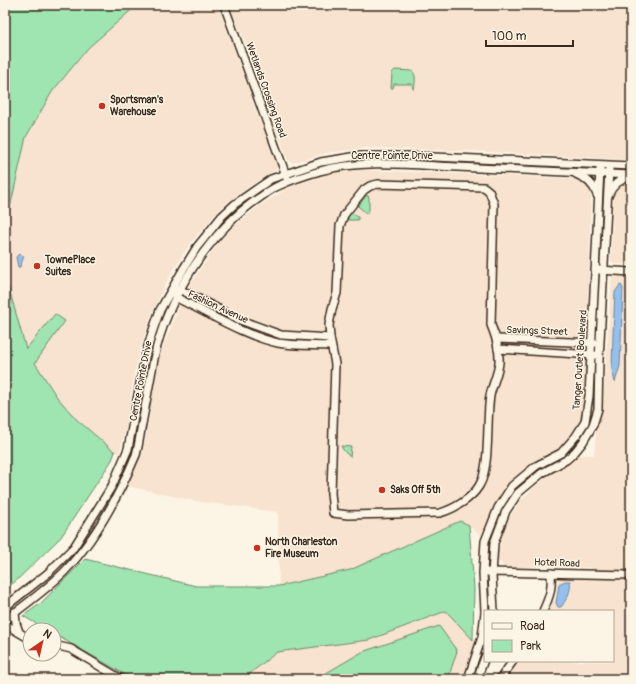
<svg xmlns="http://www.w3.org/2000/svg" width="636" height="684" font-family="Pangolin,sans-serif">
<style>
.built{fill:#f7e3cf}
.green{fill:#9fe5b1;stroke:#6d8868}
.water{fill:#94c0ed;stroke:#70849a}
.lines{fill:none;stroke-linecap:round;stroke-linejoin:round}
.minor-casing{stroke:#3b2a1e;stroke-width:10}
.minor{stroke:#fcf5e5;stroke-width:7}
.poi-dot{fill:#c8321e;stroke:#fcf5e5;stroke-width:1.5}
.labels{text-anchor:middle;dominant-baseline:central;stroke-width:3;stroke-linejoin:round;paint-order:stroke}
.street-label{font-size:10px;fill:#3b2a1e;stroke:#fcf5e5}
.poi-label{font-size:10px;font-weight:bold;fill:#3b2a1e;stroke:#fcf5e5;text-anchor:start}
</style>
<rect width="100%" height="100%" fill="#fcf5e5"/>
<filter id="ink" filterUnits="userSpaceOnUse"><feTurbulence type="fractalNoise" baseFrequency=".025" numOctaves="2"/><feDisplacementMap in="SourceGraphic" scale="8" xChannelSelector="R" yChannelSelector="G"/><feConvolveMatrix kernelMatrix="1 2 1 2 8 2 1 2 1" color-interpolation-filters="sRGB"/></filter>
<g filter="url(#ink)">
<!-- built -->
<g class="built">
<polygon points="137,5 218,5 252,99 252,101 260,121 262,122 278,167 276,170 251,185 222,207 191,242 168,279 152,313 140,349 134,373 127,424 119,453 115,452 76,419 60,400 26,349 7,282 5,238 9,212 26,137 52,92 88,48"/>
<polygon points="229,5 631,5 631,160 471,151 368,148 326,153 292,163 288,160 272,117 273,115 272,112 246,47 246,44 240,29 237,25"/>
<polygon points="362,170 562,178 575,179 584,182 591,193 591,196 585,405 578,426 559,448 524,472 480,535 468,525 460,521 350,570 279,586 278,512 195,501 127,486 138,464 144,447 150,415 151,400 161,353 176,314 189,286 219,242 235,225 259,206 288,188 319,177 341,172"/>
<polygon points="631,182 631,265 615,264 611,261 614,193 617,188 623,183"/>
<polygon points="612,274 631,274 631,679 516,679 510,675 518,661 613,661 613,611 548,611 557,595 557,581 563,577 591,578 591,568 543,566 506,568 497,560 498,551 503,534 509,518 521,500 542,480 578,455 594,455 596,433 603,406"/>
<polygon points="446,611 475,641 469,664 463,679 243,679 277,652 369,640"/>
</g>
<!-- green -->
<g class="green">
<polygon points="5,5 137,5 88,48 52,92 26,137 9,212 5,238"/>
<path d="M395,70l17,1c5,4 3,12 2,18h-1l-1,-5h-18l-1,4h-2l1,-15z"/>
<polygon points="367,195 369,197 369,210 367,214 358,206"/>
<polygon points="352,213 358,217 358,220 348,220 348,217"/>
<polygon points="5,255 7,282 26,349 55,314 65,321 35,363 57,397 76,419 115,452 112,460 61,537 16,581 5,589"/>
<polygon points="341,446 351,447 350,457 344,451"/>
<polygon points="460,521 469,525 474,588 473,640 446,611 369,640 277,652 243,679 133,679 54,634 54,630 47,630 23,616 40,604 85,559 196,586 279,586 350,570"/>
<polygon points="439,626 457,651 448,679 316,679 362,652"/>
</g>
<!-- water -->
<g class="water">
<polygon points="19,254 24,256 20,267 18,267 16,257"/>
<polygon points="620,285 622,286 623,289 620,366 615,382 612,370 613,334 615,292"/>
<path d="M565,581h5c2,10 -4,19 -9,26h-3l-2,-4 3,-19z"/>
</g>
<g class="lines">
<!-- minor casing -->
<g class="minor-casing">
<g id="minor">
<polyline points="224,5 287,178"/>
<path d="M576,174c10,4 18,10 21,21"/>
<path d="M378,184l106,3 5,4 5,13 -3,121c5,12 9,24 8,38 -1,11 -7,22 -9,33 -4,23 1,71 -11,90 -8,13 -25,23 -39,27l-92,2 -15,-2 -2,-20 4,-129 -5,-26 -1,-13 3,-16 5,-16 3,-67 4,-11 20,-25 6,-4z"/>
<path d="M608,196c4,-11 12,-17 23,-20"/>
<polyline points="599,270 631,272"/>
<polyline points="177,290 181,290 240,320 281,335 330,338"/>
<path d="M175,296l2,2c31,15 68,38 101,45 16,3 37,2 53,3"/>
<polyline points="497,339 596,343"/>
<polyline points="498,349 594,355"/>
<polyline points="487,572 631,575"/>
<polyline points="5,607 48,573 74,547 112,486 128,449 145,357 152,333 160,310 184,268 197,247 222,216 235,204 271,179 321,162 358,156 413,156 631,166"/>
<polyline points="485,611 483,573 485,541 498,508 512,486 536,466 561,453 576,436 585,422 589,396 600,169"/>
<polyline points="494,611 492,575 494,543 506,511 518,493 542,473 566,460 574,453 583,442 593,425 598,409 599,360 609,169"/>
<path d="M543,611c7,-15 9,-22 8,-38"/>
<polyline points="15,612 16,623 19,632"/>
<path d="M5,620c20,-15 41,-30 59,-48 30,-31 55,-77 72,-117 3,-10 4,-21 6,-31 4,-22 8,-44 12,-65 12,-60 55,-127 105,-161 6,-4 12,-9 19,-12 13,-6 28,-11 42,-15 43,-12 93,-6 137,-4 58,3 116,5 174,8"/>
<polyline points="5,626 8,626 30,639"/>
<polyline points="54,645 71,649 121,679"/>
<polyline points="468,679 482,637 485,612"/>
<polyline points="477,679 485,657"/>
<polyline points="500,679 513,661"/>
</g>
</g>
<!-- minor -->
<use href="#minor" class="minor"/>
</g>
</g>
<!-- markers -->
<g class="poi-dot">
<circle cx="102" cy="106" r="4"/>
<circle cx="37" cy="266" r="4"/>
<circle cx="382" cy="490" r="4"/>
<circle cx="257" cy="548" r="4"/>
</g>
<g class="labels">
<!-- street labels -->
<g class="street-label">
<text transform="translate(266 90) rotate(70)">Wetlands Crossing Road</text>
<text x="392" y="156">Centre Pointe Drive</text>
<text transform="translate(218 307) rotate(25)">Fashion Avenue</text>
<text transform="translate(537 331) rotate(2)">Savings Street</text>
<text transform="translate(580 360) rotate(-86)">Tanger Outlet Boulevard</text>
<text transform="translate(141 381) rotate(-79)">Centre Pointe Drive</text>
<text transform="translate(557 563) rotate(2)">Hotel Road</text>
</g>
<!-- poi labels -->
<g class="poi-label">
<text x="110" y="100">Sportsman's<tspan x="110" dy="12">Warehouse</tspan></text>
<text x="45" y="260">TownePlace<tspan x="45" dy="12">Suites</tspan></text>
<text x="390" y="490">Saks Off 5th</text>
<text x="265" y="542">North Charleston<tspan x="265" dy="12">Fire Museum</tspan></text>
</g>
</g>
<!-- margin -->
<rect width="636" height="684" fill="none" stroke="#fcf5e5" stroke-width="20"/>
<rect x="10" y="10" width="616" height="664" fill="none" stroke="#3b2a1e" stroke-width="1.5" filter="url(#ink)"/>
<!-- legend -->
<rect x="484" y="610" width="130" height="52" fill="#fcf5e5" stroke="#afa495"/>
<rect x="492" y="623" width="20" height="6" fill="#fcf5e5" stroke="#afa495"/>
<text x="520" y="630" font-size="12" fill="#3b2a1e">Road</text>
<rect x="492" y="640" width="20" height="12" fill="#9fe5b1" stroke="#afa495"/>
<text x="520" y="650" font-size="12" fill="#3b2a1e">Park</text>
<!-- north arrow -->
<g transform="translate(42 642) rotate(34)"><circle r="19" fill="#fcf5e5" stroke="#afa495"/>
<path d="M0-3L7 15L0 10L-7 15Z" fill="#c8321e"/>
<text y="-6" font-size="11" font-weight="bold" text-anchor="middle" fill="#3b2a1e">N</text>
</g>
<!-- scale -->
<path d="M486 40v6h87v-6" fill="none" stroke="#3b2a1e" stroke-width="2"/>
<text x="492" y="40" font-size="12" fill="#3b2a1e" stroke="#fcf5e5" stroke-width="3" paint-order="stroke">100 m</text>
</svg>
